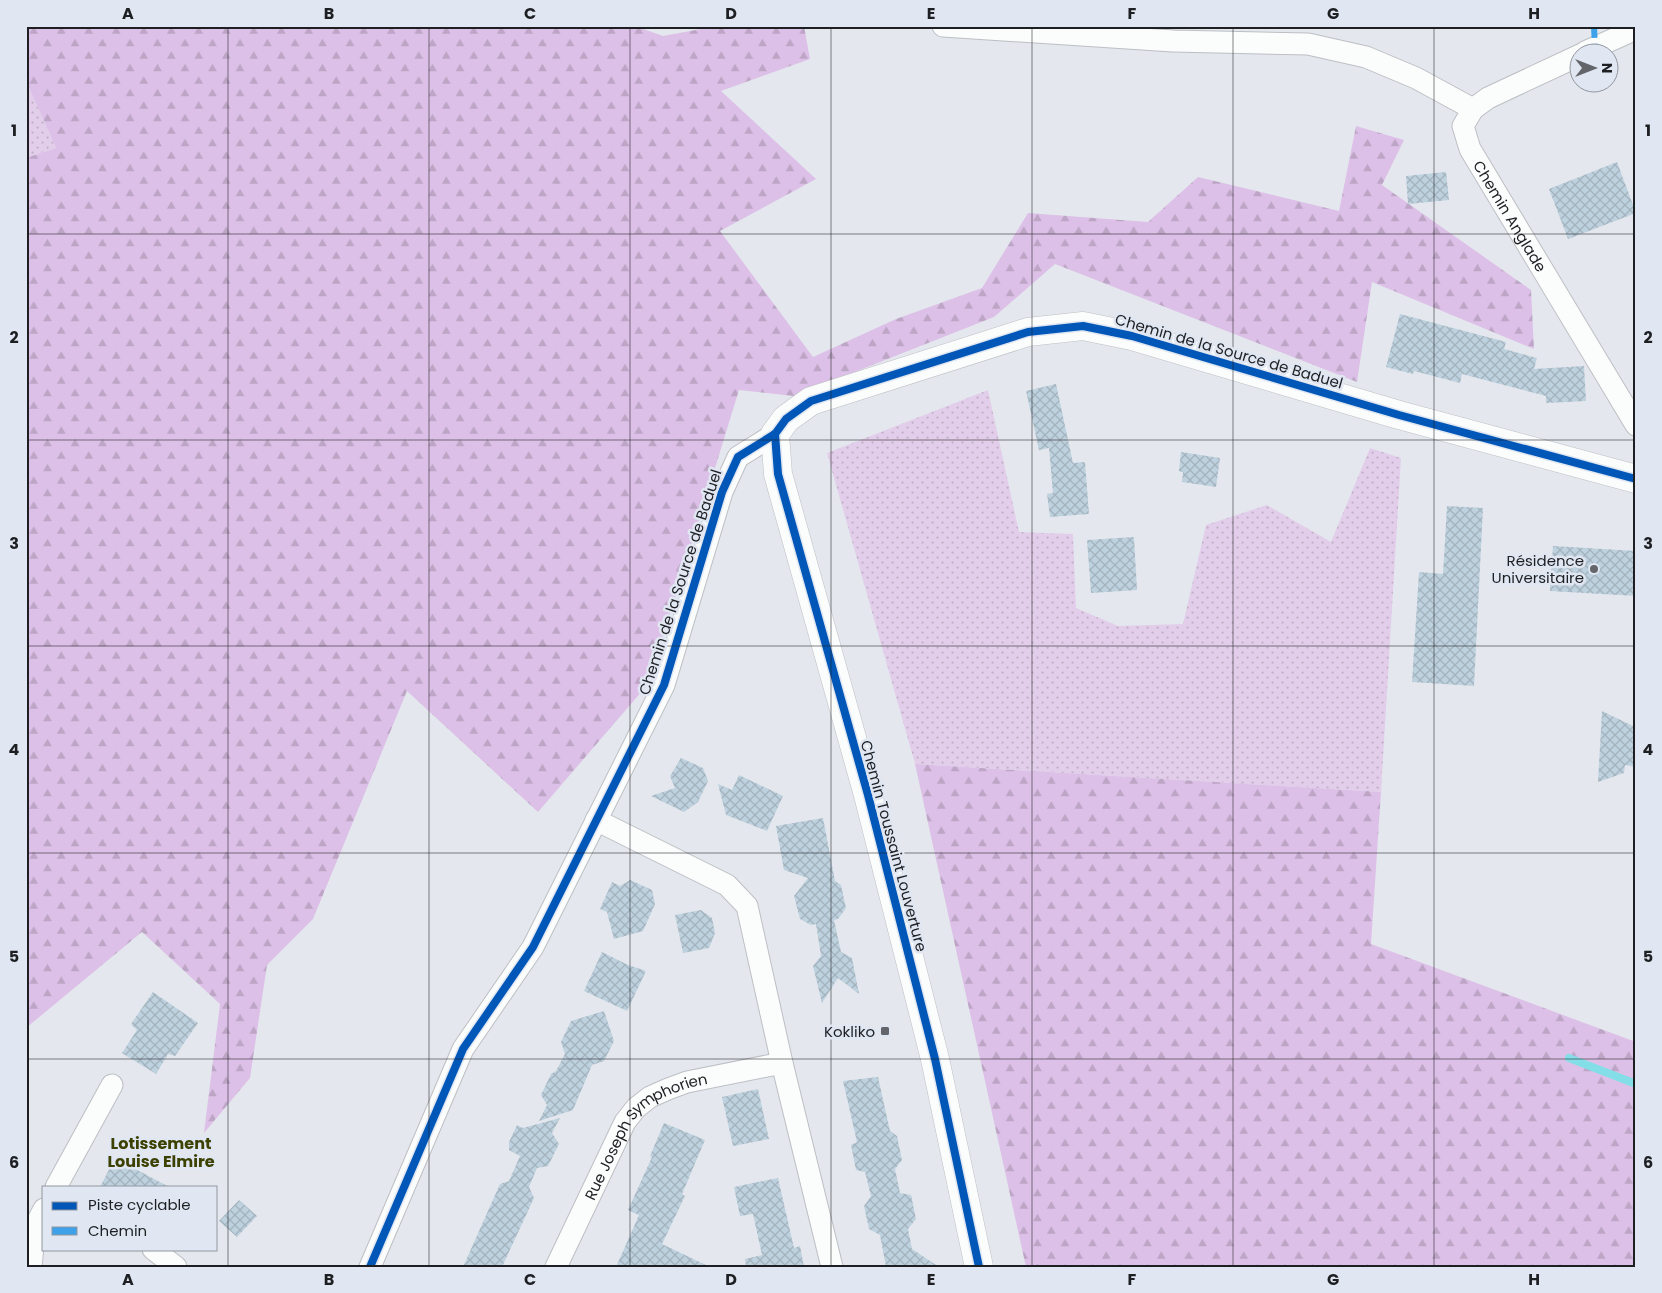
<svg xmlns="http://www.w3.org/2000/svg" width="1662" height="1293" font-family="Poppins,sans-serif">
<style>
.grass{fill:url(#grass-dots)}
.forest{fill:url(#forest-firs)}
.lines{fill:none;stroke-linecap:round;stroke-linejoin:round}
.stream{stroke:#84dee7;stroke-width:8}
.building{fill:url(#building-cross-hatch)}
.street-casing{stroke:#bcbfc3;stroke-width:23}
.secondary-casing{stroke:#bcbfc3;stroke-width:29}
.street{stroke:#fbfcfc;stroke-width:21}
.secondary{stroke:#fbfcfc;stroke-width:28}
.quiet{stroke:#3da2ea;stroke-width:6;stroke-dasharray:12 6;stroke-linecap:butt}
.cycleway-casing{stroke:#e0e7f2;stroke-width:11}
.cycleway{stroke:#0057b8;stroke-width:8}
.grid{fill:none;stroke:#1d1f23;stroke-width:1;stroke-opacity:0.55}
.poi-dot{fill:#63656a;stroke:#e0e7f2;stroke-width:2}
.labels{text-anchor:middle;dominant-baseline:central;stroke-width:5;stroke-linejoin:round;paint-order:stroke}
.street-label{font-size:15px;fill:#1d1f23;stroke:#e0e7f2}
.poi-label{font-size:15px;fill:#1d1f23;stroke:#e0e7f2;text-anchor:end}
.neighbourhood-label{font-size:16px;font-weight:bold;fill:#3d4100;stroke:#e0e7f2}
.neatline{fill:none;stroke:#1d1f23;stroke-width:2}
.grid-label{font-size:16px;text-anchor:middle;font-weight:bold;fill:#1d1f23}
</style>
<defs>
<pattern id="grass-dots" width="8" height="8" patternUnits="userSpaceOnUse" patternTransform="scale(1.25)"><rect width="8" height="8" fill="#e2ceea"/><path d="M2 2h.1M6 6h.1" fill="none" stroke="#c1b0c8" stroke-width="1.8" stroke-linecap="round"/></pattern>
<pattern id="forest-firs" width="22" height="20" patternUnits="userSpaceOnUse" patternTransform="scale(1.25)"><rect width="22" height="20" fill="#ddc0e7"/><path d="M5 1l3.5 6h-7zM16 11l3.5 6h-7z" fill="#bda5c6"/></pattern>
<pattern id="building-cross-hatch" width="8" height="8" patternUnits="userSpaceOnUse" patternTransform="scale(1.25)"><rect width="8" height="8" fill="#bed1de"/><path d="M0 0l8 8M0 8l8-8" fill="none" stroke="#a3b3be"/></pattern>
</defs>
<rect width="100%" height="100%" fill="#e4e8ee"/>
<!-- grass -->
<g class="grass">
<polygon points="26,81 56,148 26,158"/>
<polygon points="988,390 1019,532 1073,534 1076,608 1118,626 1183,624 1206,525 1267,505 1331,542 1370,448 1401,458 1381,792 915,764 827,453"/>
</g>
<!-- forest -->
<g class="forest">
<polygon points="26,26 635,26 663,36 717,26 804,26 810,59 721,91 816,179 720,231 813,357 896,319 982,288 1028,213 1148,222 1198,177 1339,211 1356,126 1404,140 1382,185 1531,290 1534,349 1372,282 1357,382 1055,264 994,317 794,396 739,390 649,683 538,812 407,691 313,919 267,965 250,1078 204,1133 220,1004 142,932 26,1028 26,158 56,148 26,81"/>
<polygon points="915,764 1381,792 1371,944 1636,1042 1636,1267 1026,1267"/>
</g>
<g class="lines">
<!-- stream -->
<polyline class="stream" points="1569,1058 1636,1084"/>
</g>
<!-- building -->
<g class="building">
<polygon points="1617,162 1636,213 1568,239 1549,189"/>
<polygon points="1446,172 1449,200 1408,204 1406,176"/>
<polygon points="1400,314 1506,342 1504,349 1537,358 1534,369 1584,366 1586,401 1546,403 1546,396 1462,374 1460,383 1414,371 1413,374 1386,367"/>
<polygon points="1056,384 1073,463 1085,462 1089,514 1050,517 1047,494 1053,493 1049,448 1039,450 1026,391"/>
<polygon points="1181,452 1220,458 1216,487 1182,482 1183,472 1179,471"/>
<polygon points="1447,506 1483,508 1474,686 1412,682 1419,572 1443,574"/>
<polygon points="1134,537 1137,590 1091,593 1087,540"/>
<polygon points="1553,546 1636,551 1636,596 1550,591"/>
<polygon points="1602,711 1635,727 1636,767 1625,765 1624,773 1598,782"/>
<polygon points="681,758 703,768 708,781 698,802 684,812 651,796 675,788 670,776"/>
<polygon points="739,775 783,796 767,831 726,815 718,784 732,790"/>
<polygon points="823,818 835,881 841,885 846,908 838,919 834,920 841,952 852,958 859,994 838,978 822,1003 813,966 821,956 816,924 811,925 800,919 794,896 808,878 784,870 776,826"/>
<polygon points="630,880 652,890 655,904 643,931 614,939 607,912 600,909 612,882 620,886"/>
<polygon points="701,910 712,918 715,933 709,948 683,953 675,915"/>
<polygon points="602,952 628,965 646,971 627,1011 584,991"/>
<polygon points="153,992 198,1023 175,1056 168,1054 156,1074 122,1053 137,1030 131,1024"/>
<polygon points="604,1011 614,1041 604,1061 592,1065 573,1110 539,1121 547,1105 541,1095 551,1074 556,1071 565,1054 561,1042 571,1021"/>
<polygon points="878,1077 890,1131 897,1136 902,1160 895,1169 900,1193 911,1195 916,1219 908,1229 912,1249 939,1267 886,1267 880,1235 869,1229 864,1206 871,1196 865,1172 856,1170 851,1145 857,1142 843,1081"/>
<polygon points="758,1089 769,1139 733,1146 722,1097"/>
<polygon points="560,1118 552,1133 559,1144 548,1166 537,1168 529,1187 534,1198 502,1267 463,1267 500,1184 509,1181 520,1156 509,1150 509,1142 517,1125 523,1128"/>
<polygon points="664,1123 705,1140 682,1194 685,1196 662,1244 710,1267 616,1267 639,1215 628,1210 652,1157 650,1156"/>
<polygon points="115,1158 169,1187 100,1187"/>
<polygon points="778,1178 794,1248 800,1246 804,1267 746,1267 745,1259 762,1255 753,1214 740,1216 734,1187"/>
<polygon points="239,1200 257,1216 237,1237 219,1221"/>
</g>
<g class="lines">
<!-- street casing -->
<g class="street-casing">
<g id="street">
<polyline points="943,26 1173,41 1308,44 1366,57 1416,78 1473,109"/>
<polyline points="1585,52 1636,29"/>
<path id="s1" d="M1580,55l-92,43 -15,11 -10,17 7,23 166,276"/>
<polyline points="596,820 727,885 747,906 782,1063 832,1267"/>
<polyline points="56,1187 112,1085"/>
<polyline points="153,1249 176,1267"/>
<polyline points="31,1267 35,1226 44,1209"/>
<polyline points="370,1267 463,1049 533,947 664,685 722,492 738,457 775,434"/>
<path id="s2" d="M556,1267l69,-145 11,-14 14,-11 18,-8 19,-7 95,-19"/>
</g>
</g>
<!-- secondary casing -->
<g class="secondary-casing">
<polyline id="secondary" points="979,1267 935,1059 868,795 778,474 775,434 786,419 811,401 1028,332 1083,326 1132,336 1399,415 1636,479"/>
</g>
<!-- street -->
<use href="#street" class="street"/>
<!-- secondary -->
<use href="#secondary" class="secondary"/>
<!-- quiet -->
<polyline class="quiet" points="1594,26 1595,48"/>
<!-- cycleway casing -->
<g class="cycleway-casing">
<g id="cycleway">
<polyline points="775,434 778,474 868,795 935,1059 979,1267"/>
<polyline points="370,1267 463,1049 533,947 664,685 722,492 738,457 775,434 786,419 811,401 1028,332 1083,326 1132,336 1399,415 1636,479"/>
</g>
</g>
<!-- cycleway -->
<use href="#cycleway" class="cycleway"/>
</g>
<!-- grid -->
<path class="grid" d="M228,26v1241M429,26v1241M630,26v1241M831,26v1241M1032,26v1241M1233,26v1241M1434,26v1241M26,234h1610M26,440h1610M26,646h1610M26,853h1610M26,1059h1610"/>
<!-- markers -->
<g class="poi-dot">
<circle cx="1594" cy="569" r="5"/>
<rect x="880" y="1026" width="10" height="10" rx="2.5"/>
</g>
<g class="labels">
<!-- street labels -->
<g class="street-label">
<text stroke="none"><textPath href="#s1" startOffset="242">Chemin Anglade</textPath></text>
<text transform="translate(1229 351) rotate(16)">Chemin de la Source de Baduel</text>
<text transform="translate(680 582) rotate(-72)">Chemin de la Source de Baduel</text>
<text transform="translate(894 846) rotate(75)">Chemin Toussaint Louverture</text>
<text stroke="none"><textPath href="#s2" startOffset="166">Rue Joseph Symphorien</textPath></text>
</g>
<!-- poi labels -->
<g class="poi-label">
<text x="1584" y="560">Résidence<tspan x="1584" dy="17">Universitaire</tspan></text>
<text x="875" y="1031">Kokliko</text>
</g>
<!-- neighbourhood labels -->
<g class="neighbourhood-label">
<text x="161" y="1143">Lotissement<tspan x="161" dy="18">Louise Elmire</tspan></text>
</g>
</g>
<!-- border -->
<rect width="1662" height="1293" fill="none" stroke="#e0e7f2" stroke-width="55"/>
<!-- legend -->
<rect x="42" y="1186" width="175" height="65" fill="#e0e7f2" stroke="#92979f"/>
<rect x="52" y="1202" width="25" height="8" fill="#0057b8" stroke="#92979f"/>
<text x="88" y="1210" font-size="15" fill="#1d1f23">Piste cyclable</text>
<rect x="52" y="1227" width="25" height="8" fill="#3da2ea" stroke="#92979f"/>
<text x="88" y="1236" font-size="15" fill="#1d1f23">Chemin</text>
<!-- north arrow -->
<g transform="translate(1594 68) rotate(90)"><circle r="24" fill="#e0e7f2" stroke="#92979f"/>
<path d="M0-4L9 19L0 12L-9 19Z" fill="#63656a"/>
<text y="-8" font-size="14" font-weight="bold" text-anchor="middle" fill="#1d1f23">N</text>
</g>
<rect x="28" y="28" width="1606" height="1238" class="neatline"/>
<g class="grid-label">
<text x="128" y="19">A</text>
<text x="329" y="19">B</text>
<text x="530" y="19">C</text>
<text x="731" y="19">D</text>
<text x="931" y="19">E</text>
<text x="1132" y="19">F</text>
<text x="1333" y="19">G</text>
<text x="1534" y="19">H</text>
<text x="14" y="136">1</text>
<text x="1648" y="136">1</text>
<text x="14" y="343">2</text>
<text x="1648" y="343">2</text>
<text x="14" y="549">3</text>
<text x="1648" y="549">3</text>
<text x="14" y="755">4</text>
<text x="1648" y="755">4</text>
<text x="14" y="962">5</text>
<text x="1648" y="962">5</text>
<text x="14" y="1168">6</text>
<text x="1648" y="1168">6</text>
<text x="128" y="1285">A</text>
<text x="329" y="1285">B</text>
<text x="530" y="1285">C</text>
<text x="731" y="1285">D</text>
<text x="931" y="1285">E</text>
<text x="1132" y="1285">F</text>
<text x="1333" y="1285">G</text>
<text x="1534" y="1285">H</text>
</g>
</svg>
